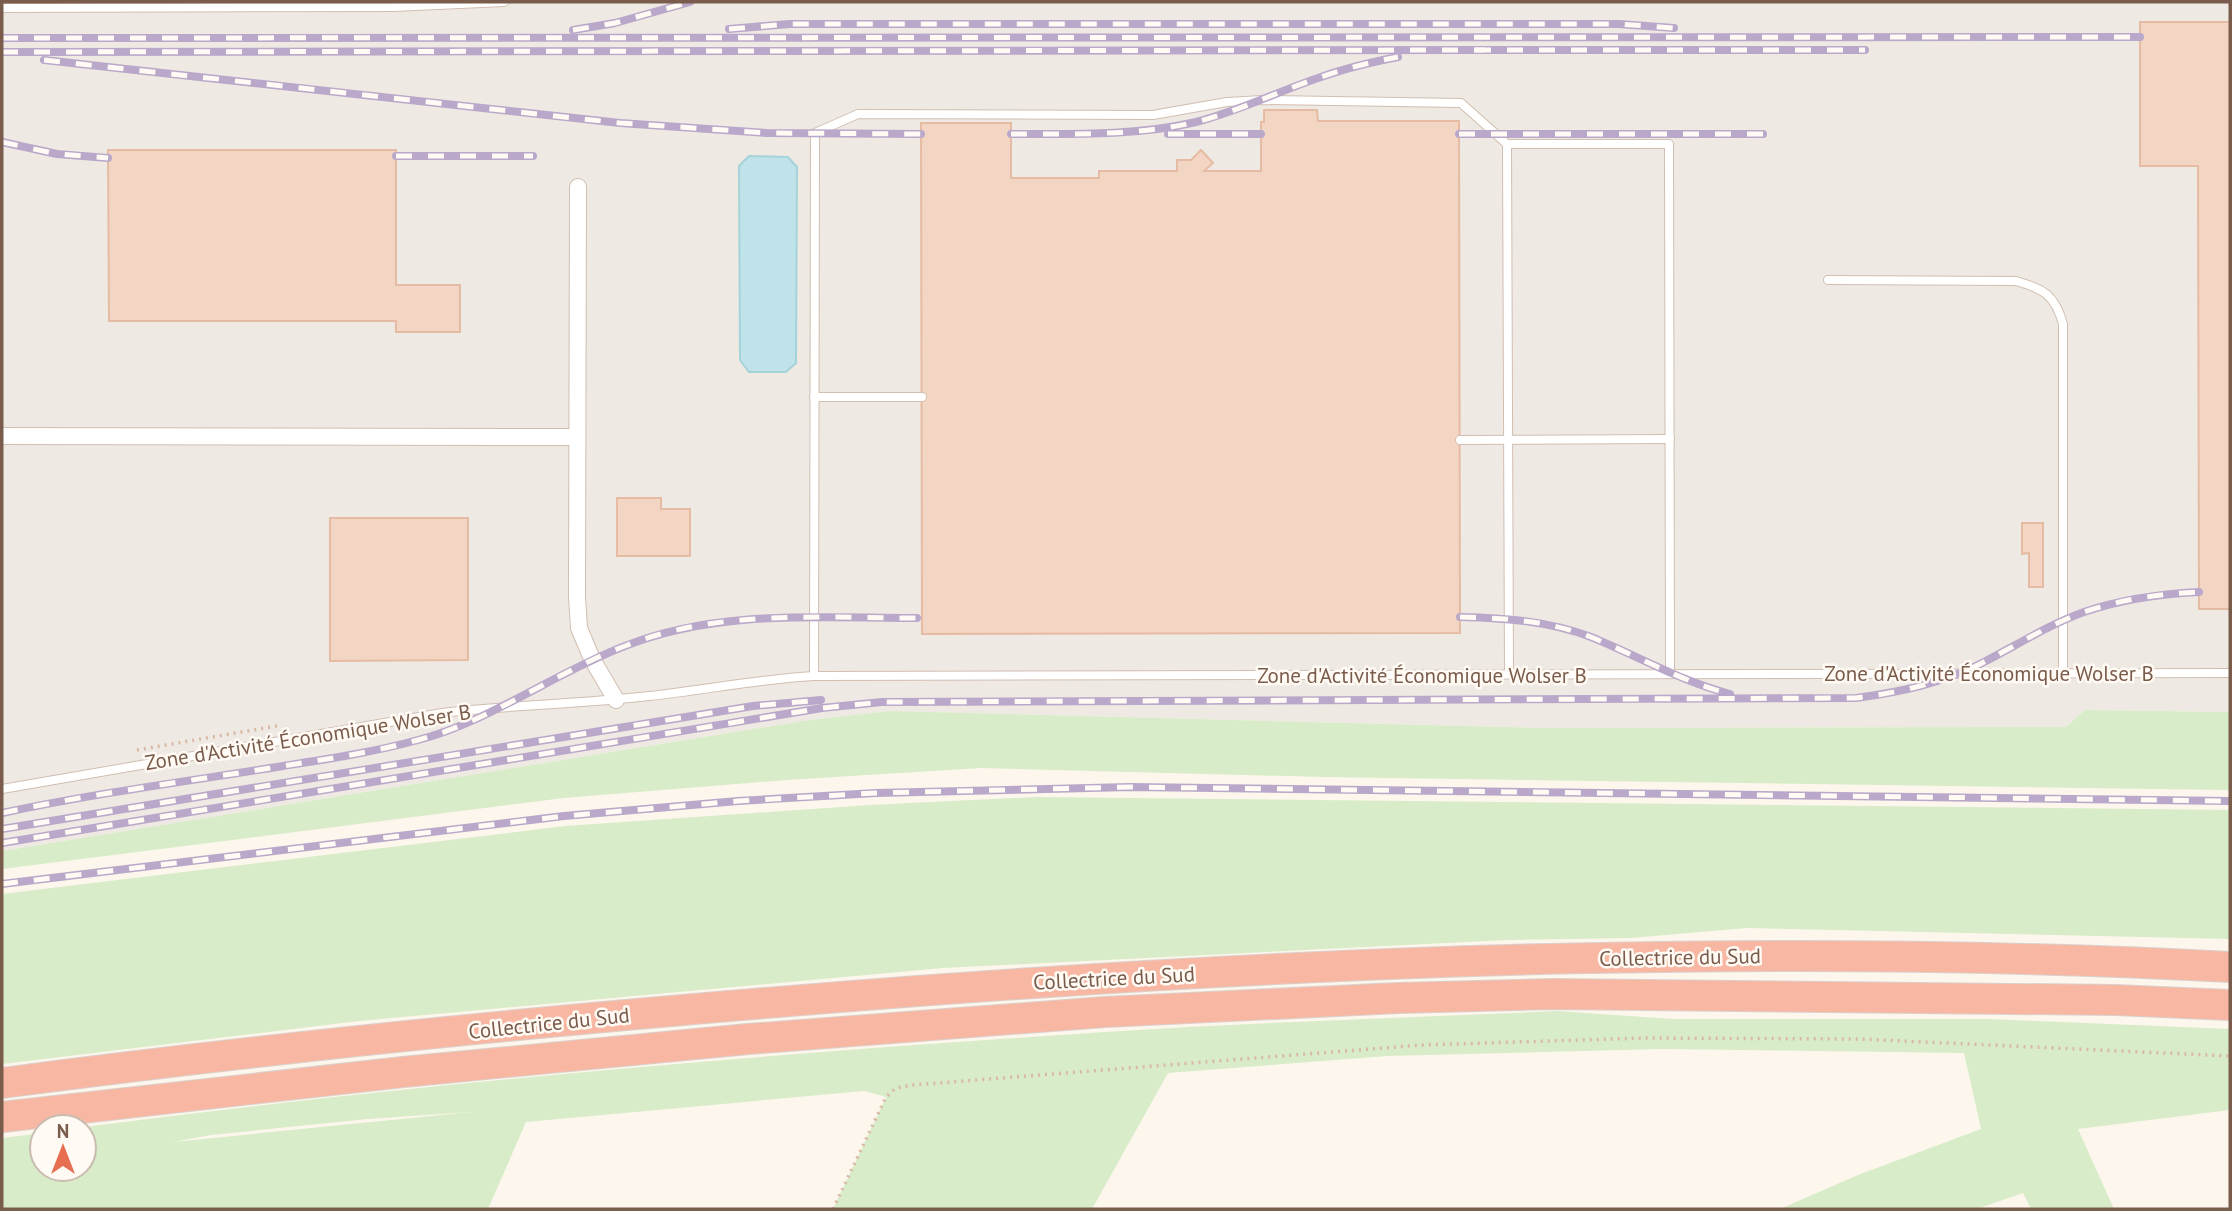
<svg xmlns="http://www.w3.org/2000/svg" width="2232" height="1211" font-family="'PT Sans',sans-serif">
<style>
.industrial{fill:#efe9e4}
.green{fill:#d8ecc9;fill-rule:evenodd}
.water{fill:#bfe3e8;stroke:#a5d3da;stroke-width:2}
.building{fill:#f3d5c3;stroke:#e6bba3;stroke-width:2}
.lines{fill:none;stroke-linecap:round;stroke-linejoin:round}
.lane-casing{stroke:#d1beb0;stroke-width:10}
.street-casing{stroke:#d1beb0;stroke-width:18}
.highway-casing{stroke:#dad1cd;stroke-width:32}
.path{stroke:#d9b8a5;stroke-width:3.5;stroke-dasharray:2 5;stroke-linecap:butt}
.lane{stroke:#fff;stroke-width:8}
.street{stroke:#fff;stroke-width:16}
.highway{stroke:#f7b7a3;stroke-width:30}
.rail-casing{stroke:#b9a8c9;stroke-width:8}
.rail{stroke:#fffaf3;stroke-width:5;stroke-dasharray:16;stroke-linecap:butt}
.labels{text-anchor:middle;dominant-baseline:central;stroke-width:5;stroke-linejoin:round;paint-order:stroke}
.street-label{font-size:21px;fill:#7a5c4d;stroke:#fffaf3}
</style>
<rect width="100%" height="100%" fill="#fdf6ec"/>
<!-- industrial -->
<polygon class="industrial" points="2,2 2230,2 2230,712 2085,710 2066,727 1542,728 890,711 809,720 2,851"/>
<!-- green -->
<g class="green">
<polygon points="2085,710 2230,712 2230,790 1323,777 981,768 786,780 564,798 2,869 2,851 809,720 890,711 1542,728 2066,727"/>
<polygon points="1035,797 2230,810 2230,939 1747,928 1631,938 1507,940 943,968 359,1021 2,1064 2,894 565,826 870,805"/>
<path d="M1557,1011l116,8h315l242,10v81l-152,19 36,80h-83l-8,-16 -46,16h-197l78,-34 123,-46 -17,-76 -302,-4 -274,7 -220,17 -76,136h-259l53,-112 -22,-6 -338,31 -38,87h-486v-71l40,-5v36h42v-42c339,-44 680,-73 1021,-95 150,-10 302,-14 452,-21zM471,1112l-298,30 38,-7 157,-16z"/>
</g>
<!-- water -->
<polygon class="water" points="749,156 788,157 797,167 796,363 786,372 749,372 740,360 739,166"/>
<!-- building -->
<g class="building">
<polygon points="2140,22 2230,22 2230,609 2199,609 2198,166 2140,166"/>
<polygon points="1264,110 1317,110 1318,121 1459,121 1460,633 922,634 921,123 1011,123 1011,178 1099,178 1099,171 1177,171 1177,160 1191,160 1201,150 1213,163 1204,171 1261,171 1261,122 1264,122"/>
<polygon points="108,150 396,150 396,285 460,285 460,332 396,332 396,321 109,321"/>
<polygon points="617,498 661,498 661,509 690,509 690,556 617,556"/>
<polygon points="330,518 468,518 468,660 330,661"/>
<polygon points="2022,523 2043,523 2043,587 2029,587 2029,553 2022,554"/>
</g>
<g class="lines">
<!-- lane casing -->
<g class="lane-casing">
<g id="lane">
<polyline points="2,8 394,7 504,2"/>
<path d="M1828,280l188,1c28,8 39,14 47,43v349"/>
<polyline points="814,397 922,397"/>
<polyline points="1460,440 1670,439"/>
<polyline points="1509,674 1507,144 1669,144 1670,674"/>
<polyline points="814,676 815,133 858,114 1153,115 1227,102 1262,100 1461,103 1507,144"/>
<path d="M2,789l440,-76c69,-8 138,-9 207,-17 56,-6 109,-17 165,-20l1416,-3"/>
</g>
</g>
<!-- street casing -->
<g class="street-casing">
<g id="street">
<polyline points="578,187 577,597 579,628 592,659 616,700"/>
<polyline points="2,436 577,437"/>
</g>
</g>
<!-- highway casing -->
<g class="highway-casing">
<g id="highway">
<path d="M2,1083c304,-40 610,-69 916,-92 436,-32 875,-47 1312,-24"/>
<polyline points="2,1117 403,1072 748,1039 1105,1012 1399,998 1553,994 2115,1000 2230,1005"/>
</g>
</g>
<!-- path -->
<g class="path">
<polyline points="137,750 282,725"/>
<polyline points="833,1209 886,1097 896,1088 913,1085 1421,1045 1645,1038 1859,1039 2230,1056"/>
</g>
<!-- lane -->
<use href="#lane" class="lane"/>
<!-- street -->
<use href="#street" class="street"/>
<!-- highway -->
<use href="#highway" class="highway"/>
<!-- rail casing -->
<g class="rail-casing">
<g id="rail">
<polyline points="729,29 790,24 1619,24 1674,28"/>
<polyline points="573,30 615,23 690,2"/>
<polyline points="2,38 2140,37"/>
<polyline points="1475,50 1865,50"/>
<polyline points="2,52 1485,50"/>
<polyline points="44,60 620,123 767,133 921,134"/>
<path d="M1011,134c61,0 125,2 185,-12 43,-11 83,-31 125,-45 25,-9 51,-15 77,-20"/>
<polyline points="1168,134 1261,134"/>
<polyline points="1459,134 1763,134"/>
<polyline points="2,142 57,154 108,158"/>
<polyline points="396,156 533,156"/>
<path d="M1460,617c45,1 89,4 131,20 47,19 89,44 139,57"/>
<path d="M2,813c93,-20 188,-32 281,-47 45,-7 91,-14 135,-26 73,-19 136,-67 207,-94 93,-37 194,-28 292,-28"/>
<polyline points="2,829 753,706 821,700"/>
<path d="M2,843l820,-135 60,-6 974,-4c45,-6 87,-15 128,-36 33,-17 64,-37 100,-50 38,-13 75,-18 115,-20"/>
<polyline points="2,884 564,816 738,801 876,793 1131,787 2230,801"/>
</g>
</g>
<!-- rail -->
<use href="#rail" class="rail"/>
</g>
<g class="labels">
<!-- street labels -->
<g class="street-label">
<text x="1989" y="673">Zone d'Activité Économique Wolser B</text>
<text x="1422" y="675">Zone d'Activité Économique Wolser B</text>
<text transform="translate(308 737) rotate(-9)">Zone d'Activité Économique Wolser B</text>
<text transform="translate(1680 957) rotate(-1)">Collectrice du Sud</text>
<text transform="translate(1114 978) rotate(-3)">Collectrice du Sud</text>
<text transform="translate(549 1023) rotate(-6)">Collectrice du Sud</text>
</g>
</g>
<!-- border -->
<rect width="2232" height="1211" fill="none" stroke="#7a5c4d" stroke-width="7"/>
<!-- north arrow -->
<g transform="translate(63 1148)"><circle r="33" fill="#fffaf3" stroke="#cabbb1" stroke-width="2"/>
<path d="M0-5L12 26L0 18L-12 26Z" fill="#e76f51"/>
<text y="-10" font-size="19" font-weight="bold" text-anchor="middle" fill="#7a5c4d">N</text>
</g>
</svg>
